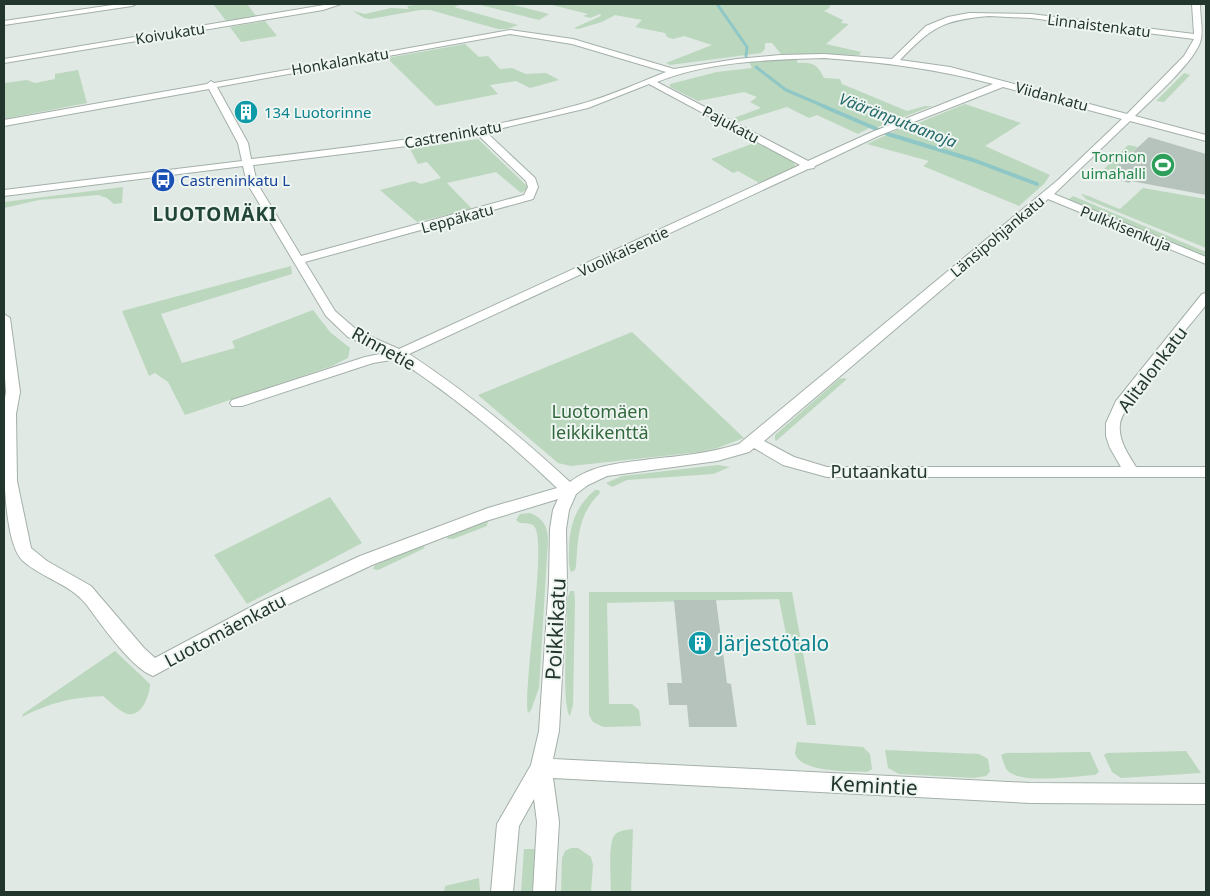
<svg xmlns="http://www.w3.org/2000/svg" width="1210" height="896" font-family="'Noto Sans',sans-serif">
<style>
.green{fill:#bbd7be}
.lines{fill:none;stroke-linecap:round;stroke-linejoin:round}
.stream-far1{stroke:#8ec7c6;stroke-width:3}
.stream{stroke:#8ec7c6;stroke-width:4}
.building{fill:#b5c3bc}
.street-casing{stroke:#a4b0a9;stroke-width:2}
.street{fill:#fff;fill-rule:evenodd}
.labels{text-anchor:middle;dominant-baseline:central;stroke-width:4;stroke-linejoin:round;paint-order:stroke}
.far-street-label{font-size:15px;fill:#23362e;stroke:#eff6f2}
.far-culture-label{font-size:15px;fill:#0d838f;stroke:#eff6f2;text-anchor:start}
.far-leisure-label{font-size:15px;fill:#27864d;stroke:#eff6f2;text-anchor:end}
.far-transit-label{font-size:15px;fill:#164399;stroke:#eff6f2;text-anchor:start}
.far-water-label{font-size:16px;font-style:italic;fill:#256a6a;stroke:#eff6f2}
.street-label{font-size:18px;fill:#23362e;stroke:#eff6f2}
.park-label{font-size:18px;fill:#32683e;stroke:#eff6f2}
.far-district-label{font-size:19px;font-weight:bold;letter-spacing:1px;fill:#214637;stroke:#eff6f2}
.near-street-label{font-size:21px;fill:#23362e;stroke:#eff6f2}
.near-culture-label{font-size:21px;fill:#0d838f;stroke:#eff6f2;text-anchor:start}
</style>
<rect width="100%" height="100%" fill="#e0e9e3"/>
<!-- green -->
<g class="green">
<polygon points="213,4 247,4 257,17 227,22"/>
<polygon points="426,4 462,4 454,7 518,25 507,29 498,29 430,10 420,10 370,19 364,18 353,11 365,14 391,8 409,9 407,6"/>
<polygon points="477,4 510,4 549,14 539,20"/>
<polygon points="548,4 831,4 829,8 824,11 843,20 841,23 849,24 826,44 861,52 859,55 781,54 772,43 765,43 765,49 761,53 670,65 666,63 712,45 684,36 673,39 667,37 665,33 635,27 642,20 615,15 602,22 578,29 574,28 601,16 600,14 590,18 583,16 588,14"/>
<polygon points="265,21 277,36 241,42 230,27"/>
<polygon points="465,44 479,57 488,56 500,69 512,68 526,74 546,73 559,80 530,88 516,81 490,85 498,94 436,106 387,58"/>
<path d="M796,59l2,4c15,-1 19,1 26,15l16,1 2,5 65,27 18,-5h7l-57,22 -4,-1 -13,7 -41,-19 -8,3 -22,-11 -49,15 -7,-3 30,-11 -11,-6 7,-5 -13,-5 -46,9 -28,-14v-3l47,-12 35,-4 -3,-6z"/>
<polygon points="78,70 87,103 4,119 4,83 27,80 35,83 55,79 55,74"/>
<polygon points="1184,73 1190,75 1164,102 1156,101"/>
<polygon points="965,104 1021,123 985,146 1050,175 1044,184 1019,206 923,166 929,161 867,144 908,125 911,126"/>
<polygon points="478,139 527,186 526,190 521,193 496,172 447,183 472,209 417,222 380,190 414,181 421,184 441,178 427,162 418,164 410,149"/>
<polygon points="757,142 791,160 797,168 761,184 738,171 733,173 711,159"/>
<polygon points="1128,145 1138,147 1107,176 1100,173"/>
<polygon points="123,187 122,203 114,204 107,198 98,195 39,200 4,208 4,202"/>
<path d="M1143,188l63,11v49l-120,-49 -5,-5c5,0 30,12 39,15z"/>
<polygon points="1073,196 1206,252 1206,257 1068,200"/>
<polygon points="291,266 292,274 161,314 182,363 235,348 232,341 313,310 330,332 350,348 348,358 332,366 185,415 168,382 155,373 149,376 122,311"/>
<polygon points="632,332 744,438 717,448 700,452 571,466 558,463 478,395"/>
<polygon points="844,378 847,379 776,441 775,440 775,435 839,379"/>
<polygon points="718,465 730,467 713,474 627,480 612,487 606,483 622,476"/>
<path d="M595,490h4l1,3c-22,21 -22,45 -24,73l-1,4 -4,2c-3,-8 -2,-15 -2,-24 1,-24 7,-42 26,-58z"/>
<polygon points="330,497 362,543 247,604 214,555"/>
<path d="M530,513c13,5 18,14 18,27l-9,148 -8,22 -3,3c-5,-29 20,-173 6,-187 -3,-3 -10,-3 -14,-3l-4,-3 4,-6z"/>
<polygon points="484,520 488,520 487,526 453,539 447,539 448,534"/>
<polygon points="421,544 425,547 423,549 378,570 373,569 375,565"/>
<path d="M570,591h4l1,9 -2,105 -3,11c-9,-13 -2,-95 -3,-116z"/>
<polygon points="589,592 792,592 816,725 807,725 791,634 786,634 779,599 607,603 609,704 632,704 639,710 641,726 603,727 593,722 589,715"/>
<path d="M115,651l35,33c0,11 -9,36 -25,29 -7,-3 -16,-12 -22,-17 -34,2 -51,6 -81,21l1,-3z"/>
<path d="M797,742l66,5 7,7 2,15 -5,3c-17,-1 -67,1 -72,-19z"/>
<polygon points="885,750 979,754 988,759 990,772 986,776 974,778 899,774 888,768"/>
<polygon points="1186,751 1201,773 1121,778 1112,772 1104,755 1107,753"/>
<path d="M1090,752l9,20 -4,3c-19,1 -75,10 -88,-5 -3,-4 -4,-11 -6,-15l5,-2z"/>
<path d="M633,829l-2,63h-20c0,-12 -3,-47 3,-56 4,-6 12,-6 19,-7z"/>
<polygon points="571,848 578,848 591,857 593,865 591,892 561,892 562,858 565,851"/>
<polygon points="524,849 536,849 532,892 521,892"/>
<polygon points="479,878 480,892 444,892 445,886"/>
</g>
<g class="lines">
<!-- stream-far1 -->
<g class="stream-far1">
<polyline points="717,4 747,47 746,56"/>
<polyline points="756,67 786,90 826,107"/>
</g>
<!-- stream -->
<polyline class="stream" points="823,106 888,134 973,160 1037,184"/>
</g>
<!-- building -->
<g class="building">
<polygon points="1149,137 1206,154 1206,195 1131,181 1129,183 1107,176"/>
<polygon points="674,600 716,600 727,683 731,684 737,727 689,727 687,705 669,705 667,683 682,683"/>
</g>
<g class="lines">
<!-- street casing -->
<g class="street-casing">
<g id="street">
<polygon points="119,4 136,4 132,6 4,25 4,21"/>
<polygon points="330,4 341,4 323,10 4,63 4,59"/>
<path d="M1192,4h8c0,11 3,25 1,35 -4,21 -50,61 -66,77l71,19v6l-76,-20 -76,73 152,63v7l-158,-65 -284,242 30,16 33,10h294l-11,-19 -4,-12v-13l10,-22 86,-107 4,-1v12c-18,23 -82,95 -86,119 -2,16 8,30 16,43h70v10h-379l-44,-12 -29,-17 -5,4 -32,9 -110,15 -19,9 -12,9 -7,16 -3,19 1,54 -8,148 -6,28 477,24 176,1v20l-176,-1 -477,-25 6,44 -4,70h-22l4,-70 -3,-23 -15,27 -6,66h-22l6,-68 34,-59 8,-34 10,-148 1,-54 3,-19 5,-11 -72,22 -114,44 -100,47 -119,64c-22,-8 -52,-52 -67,-72 -16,-20 -44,-26 -63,-43 -23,-21 -19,-125 -19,-157l2,-12 -2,-28v-50l6,4 10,74 -4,22 1,67 14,67 16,13 44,25 53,62 11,10 105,-56 100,-46 128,-48 69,-20c-50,-48 -102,-91 -160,-129l-24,4 -131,43h-10l-2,-3 2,-3 133,-43 20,-4 -37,-16 -22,-21 -79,-133 -4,-17 -239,30v-6l238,-29 -4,-18 -29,-54 -205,37v-6l203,-36 4,-3 3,2 296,-53 63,9 101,30 63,-10 43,-4 44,-1 68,5 34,-33 22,-9 21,-4 62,1 163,20zM989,16l42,2 163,21 -10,17 -57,58 -177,-47 -50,-7c32,-33 42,-40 89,-44zM510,34l62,10 94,28c-28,11 -56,24 -85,32 -108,30 -219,42 -330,55l-3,-16 -31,-56zM824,58c58,4 114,11 169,26l-121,48 -64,29 -151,-79c52,-21 111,-22 167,-24zM649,84l151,81 -401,184 -41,-18 -23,-20 -30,-49 228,-63 5,-12 -3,-9 -49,-46 102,-24zM1003,87l119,32 -64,61 -319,264c-29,9 -58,12 -88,15 -28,4 -58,5 -81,23 -51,-47 -103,-90 -161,-128l399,-185 6,-1 1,-2 63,-30zM477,134l49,47 2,6 -4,8 -223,61 -44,-73 -4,-18 154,-19z"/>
</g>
</g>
<!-- street -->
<use href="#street" class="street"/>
</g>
<!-- icons -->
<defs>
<g id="building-disc" transform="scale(1.25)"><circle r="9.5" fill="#0f9aa8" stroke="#eff6f2"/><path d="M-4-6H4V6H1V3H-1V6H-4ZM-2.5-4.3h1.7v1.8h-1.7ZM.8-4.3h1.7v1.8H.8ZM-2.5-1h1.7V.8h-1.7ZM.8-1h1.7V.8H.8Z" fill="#fff"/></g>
<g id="stadium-disc" transform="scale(1.25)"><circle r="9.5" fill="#2e9e5b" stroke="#eff6f2"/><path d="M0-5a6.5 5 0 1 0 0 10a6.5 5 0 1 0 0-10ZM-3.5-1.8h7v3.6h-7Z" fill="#fff"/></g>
<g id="bus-disc" transform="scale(1.25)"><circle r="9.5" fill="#1a4fb4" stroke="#eff6f2"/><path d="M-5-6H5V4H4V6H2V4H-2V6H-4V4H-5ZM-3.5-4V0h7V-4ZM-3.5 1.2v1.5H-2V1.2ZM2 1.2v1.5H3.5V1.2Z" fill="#fff"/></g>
</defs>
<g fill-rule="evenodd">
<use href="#building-disc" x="246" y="112"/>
<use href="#stadium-disc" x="1163" y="165"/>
<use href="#bus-disc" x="163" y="180"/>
<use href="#building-disc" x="700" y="643"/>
</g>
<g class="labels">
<!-- far-street labels -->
<g class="far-street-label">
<text transform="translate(1099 25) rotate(7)">Linnaistenkatu</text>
<text transform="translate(170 33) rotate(-9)">Koivukatu</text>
<text transform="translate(340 61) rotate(-10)">Honkalankatu</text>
<text transform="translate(1052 96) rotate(15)">Viidankatu</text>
<text transform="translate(731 124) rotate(28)">Pajukatu</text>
<text transform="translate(453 134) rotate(-10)">Castreninkatu</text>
<text transform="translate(457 218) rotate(-15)">Leppäkatu</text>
<text transform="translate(1126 228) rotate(22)">Pulkkisenkuja</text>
<text transform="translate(997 236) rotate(-40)">Länsipohjankatu</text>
<text transform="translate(623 251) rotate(-25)">Vuolikaisentie</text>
</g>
<!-- far-culture labels -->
<g class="far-culture-label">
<text x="264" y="112">134 Luotorinne</text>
</g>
<!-- far-leisure labels -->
<g class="far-leisure-label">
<text x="1146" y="156">Tornion<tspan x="1146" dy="17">uimahalli</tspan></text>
</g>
<!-- far-transit labels -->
<g class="far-transit-label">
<text x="180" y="180">Castreninkatu L</text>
</g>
<!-- far-water labels -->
<g class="far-water-label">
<text transform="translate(898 120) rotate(21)">Vääränputaanoja</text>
</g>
<!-- street labels -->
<g class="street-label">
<text transform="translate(384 348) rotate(29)">Rinnetie</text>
<text transform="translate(1152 369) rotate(-53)">Alitalonkatu</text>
<text x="879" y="471">Putaankatu</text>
<text transform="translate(225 630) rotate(-28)">Luotomäenkatu</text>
</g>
<!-- park labels -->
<g class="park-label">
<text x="600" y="411">Luotomäen<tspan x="600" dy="21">leikkikenttä</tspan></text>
</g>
<!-- far-district labels -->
<g class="far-district-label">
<text x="215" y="214">LUOTOMÄKI</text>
</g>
<!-- near-street labels -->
<g class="near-street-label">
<text transform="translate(555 629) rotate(-87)">Poikkikatu</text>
<text transform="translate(874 785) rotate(3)">Kemintie</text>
</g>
<!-- near-culture labels -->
<g class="near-culture-label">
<text x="718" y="643">Järjestötalo</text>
</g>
</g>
<!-- border -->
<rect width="1210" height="896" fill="none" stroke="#23362e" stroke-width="10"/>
</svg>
